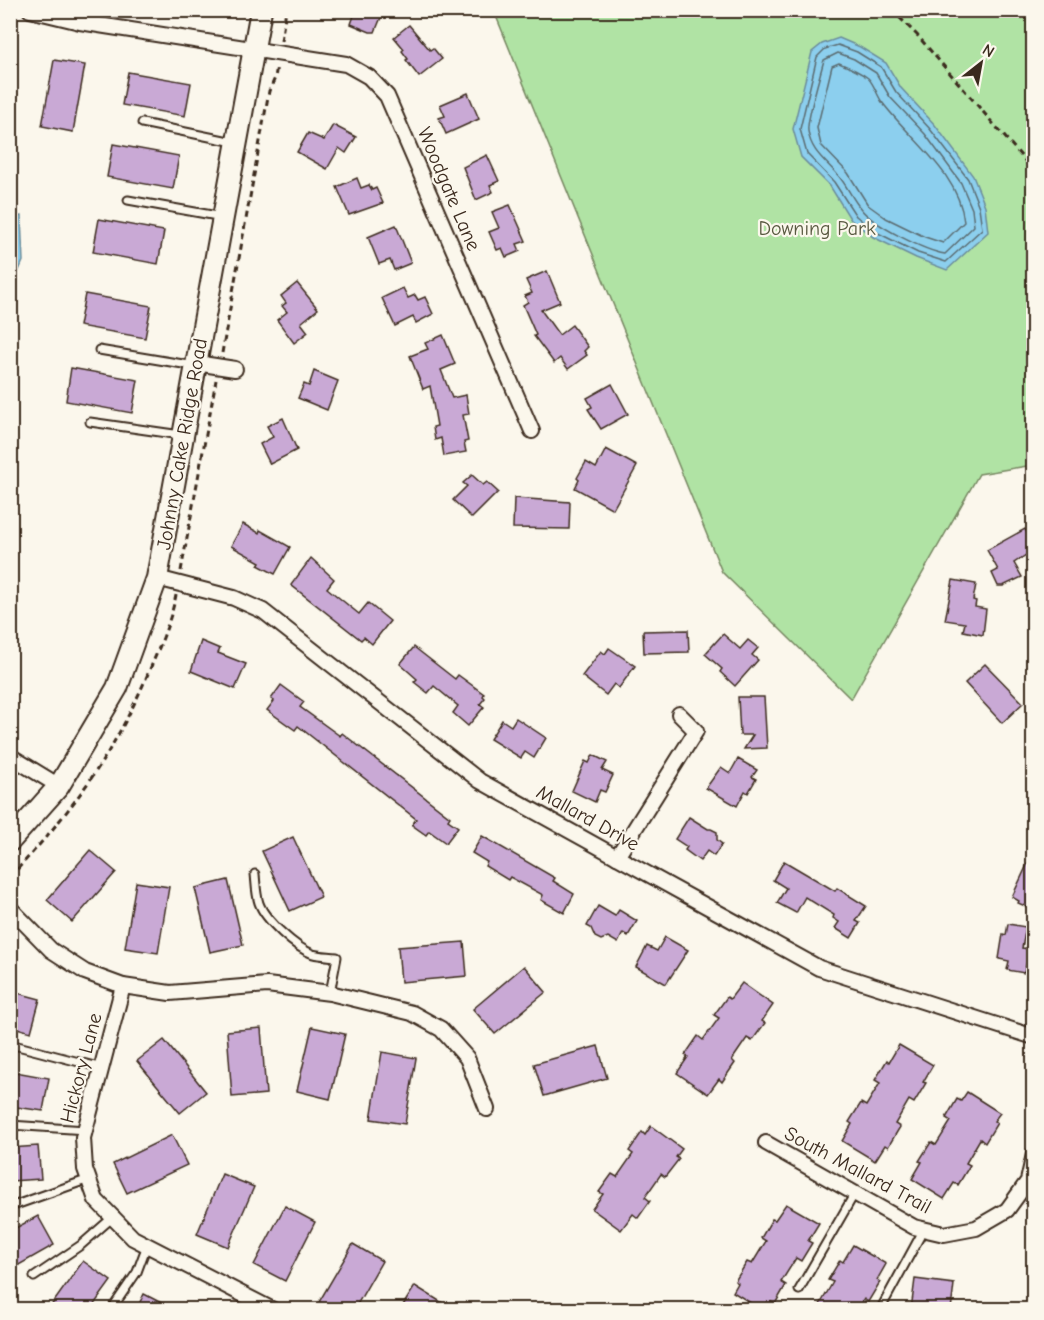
<svg xmlns="http://www.w3.org/2000/svg" width="1044" height="1320" font-family="'Comic Neue',sans-serif">
<style>
.green{fill:#b0e3a4;stroke:#768661;stroke-width:1.5}
.water{fill:#8ccfee;stroke:#6c8d9b;stroke-width:1.5}
.lines{fill:none;stroke-linecap:round;stroke-linejoin:round}
.shore{stroke:#5b6c71;stroke-width:1.5}
.building{fill:#c9a9d5;stroke:#3b2a1e;stroke-width:1.5}
.lane-casing{stroke:#3b2a1e;stroke-width:11}
.street-casing{stroke:#3b2a1e;stroke-width:18}
.secondary-casing{stroke:#3b2a1e;stroke-width:24}
.path{stroke:#3b2a1e;stroke-width:3;stroke-dasharray:6 4.5;stroke-linecap:butt}
.lane{stroke:#fbf7ec;stroke-width:7}
.street{stroke:#fbf7ec;stroke-width:14}
.secondary{stroke:#fbf7ec;stroke-width:20}
.labels{text-anchor:middle;dominant-baseline:central;stroke-width:4.5;stroke-linejoin:round;paint-order:stroke}
.street-label{font-size:20px;fill:#3b2a1e;stroke:#fbf7ec}
.park-label{font-size:20px;fill:#585840;stroke:#fbf7ec}
</style>
<rect width="100%" height="100%" fill="#fbf7ec"/>
<filter id="ink" filterUnits="userSpaceOnUse"><feTurbulence type="fractalNoise" baseFrequency=".0167" numOctaves="2"/><feDisplacementMap in="SourceGraphic" scale="12" xChannelSelector="R" yChannelSelector="G"/><feConvolveMatrix kernelMatrix="1 2 1 2 8 2 1 2 1" color-interpolation-filters="sRGB"/></filter>
<g filter="url(#ink)">
<!-- green -->
<polygon class="green" points="494,11 1033,11 1033,465 979,474 851,699 722,572"/>
<!-- water -->
<g class="water">
<polygon points="839,38 860,47 886,63 901,88 935,125 973,176 985,206 988,232 947,270 916,258 873,237 851,220 830,186 801,157 793,129 812,52 822,44"/>
<polygon points="21,216 23,261 11,289 11,217"/>
</g>
<g class="lines">
<!-- shore -->
<g class="shore">
<polygon points="838,45 857,52 881,67 896,92 930,129 968,179 979,207 982,229 946,262 918,253 876,232 856,216 834,182 807,154 800,129 817,57 825,49"/>
<path d="M838,53l16,6 22,14 14,24 35,37 36,49 11,26 2,17 -29,28c-20,-3 -72,-29 -84,-45 -8,-9 -13,-21 -20,-30 -13,-17 -30,-26 -33,-48 -2,-10 13,-59 16,-71z"/>
<path d="M839,63c10,4 21,9 29,15 6,6 9,17 14,24 28,38 77,70 82,120l-21,21 -18,-6 -39,-19 -18,-13 -20,-32 -27,-28 -4,-17 15,-62z"/>
</g>
</g>
<!-- building -->
<g class="building">
<polygon points="356,10 384,10 375,32 370,32 351,24"/>
<polygon points="409,25 430,50 433,48 442,59 419,77 406,60 408,59 402,51 404,49 394,37"/>
<polygon points="54,60 85,65 73,132 42,126"/>
<polygon points="128,72 191,83 185,116 122,105"/>
<polygon points="468,93 479,119 446,134 439,118 445,116 440,105"/>
<polygon points="333,125 356,137 346,153 339,148 327,169 297,152 308,133 324,140"/>
<polygon points="113,144 179,156 173,189 107,177"/>
<polygon points="487,155 499,181 490,185 493,192 476,200 463,167"/>
<polygon points="357,178 361,188 369,185 372,190 376,188 383,203 349,215 337,187"/>
<polygon points="510,205 526,241 517,244 520,251 506,257 502,248 497,250 489,232 499,228 492,212"/>
<polygon points="99,219 164,231 158,264 93,252"/>
<polygon points="396,225 411,263 394,270 390,260 379,264 368,237"/>
<polygon points="547,271 560,302 541,310 559,335 572,325 588,347 584,351 587,355 568,369 560,358 554,363 534,336 536,335 523,305 528,302 525,296 532,293 526,280"/>
<polygon points="297,283 318,309 301,323 308,332 294,343 277,320 287,312 282,306 286,303 281,296"/>
<polygon points="403,288 408,298 415,295 418,300 425,297 433,314 416,323 413,317 395,326 382,298"/>
<polygon points="85,294 151,306 145,338 79,326"/>
<polygon points="443,335 455,364 441,370 452,398 466,395 469,414 463,415 468,441 464,442 466,452 444,456 441,438 435,440 433,427 437,426 430,386 423,389 410,356 428,349 425,343"/>
<polygon points="71,368 138,380 132,413 66,401"/>
<polygon points="314,371 338,381 327,410 298,398 304,384 309,386"/>
<polygon points="612,384 628,414 601,429 588,409 592,407 587,398"/>
<polygon points="283,418 297,450 270,464 260,444 273,437 267,426"/>
<polygon points="606,449 637,466 613,509 575,488 579,480 577,478 586,462 596,468"/>
<polygon points="472,475 483,485 487,482 498,492 472,518 453,500 467,486 463,483"/>
<polygon points="514,498 570,502 569,529 513,528"/>
<polygon points="243,524 259,533 260,530 290,547 275,574 258,565 260,562 231,546"/>
<polygon points="1025,529 1031,540 1027,542 1032,551 1014,563 1022,577 1003,586 998,586 992,573 998,570 987,550"/>
<polygon points="311,558 334,579 327,588 359,614 368,603 390,621 372,644 364,637 361,640 291,585"/>
<polygon points="953,580 976,584 973,600 976,601 975,607 986,609 983,635 963,631 965,623 945,620"/>
<polygon points="688,630 689,652 644,653 643,631"/>
<polygon points="723,634 740,649 748,640 758,648 752,655 758,660 735,686 720,672 722,669 705,654"/>
<polygon points="201,641 220,649 218,653 246,664 235,689 191,671"/>
<polygon points="414,647 455,679 458,675 484,694 483,696 485,698 480,704 484,707 468,726 453,713 458,706 434,686 428,693 414,682 417,679 400,664"/>
<polygon points="609,648 635,666 619,688 614,684 606,695 582,676 601,651 605,654"/>
<polygon points="985,664 1023,703 1002,723 965,683"/>
<polygon points="281,685 304,702 300,707 340,736 342,733 450,817 448,820 458,827 446,843 429,831 426,835 412,825 416,819 298,726 295,730 267,710 274,701 271,699"/>
<polygon points="738,697 764,697 767,748 744,749 753,735 740,735"/>
<polygon points="516,718 546,738 534,758 525,752 521,758 490,739 502,720 511,726"/>
<polygon points="593,755 607,762 602,770 613,775 605,792 600,790 595,802 572,791 585,761 589,763"/>
<polygon points="738,759 757,770 752,777 756,779 748,793 745,791 737,806 706,788 721,767 730,773"/>
<polygon points="689,817 708,829 711,829 717,832 717,840 722,844 714,856 707,851 700,861 685,850 687,847 675,839"/>
<polygon points="482,836 555,878 553,881 574,894 564,913 541,900 543,895 510,877 508,880 485,866 487,862 472,853"/>
<polygon points="293,837 321,897 290,911 262,851"/>
<polygon points="90,850 116,872 72,922 47,900"/>
<polygon points="1034,850 1034,910 1018,903 1019,901 1012,897"/>
<polygon points="784,861 835,891 837,888 866,906 856,921 860,923 851,938 835,928 839,922 833,918 834,915 805,897 796,913 777,903 786,888 773,880"/>
<polygon points="228,880 243,945 210,952 195,888"/>
<polygon points="136,882 169,887 158,953 125,948"/>
<polygon points="598,906 615,916 619,910 637,921 628,936 623,933 618,943 608,937 601,940 595,937 591,928 587,926"/>
<polygon points="1008,924 1026,927 1022,948 1030,949 1024,973 1007,970 1009,961 999,959 1003,934 1006,935"/>
<polygon points="665,937 688,950 666,984 636,967 647,946 657,951"/>
<polygon points="464,942 467,976 401,982 398,947"/>
<polygon points="524,966 546,992 495,1034 473,1009"/>
<polygon points="742,983 773,1005 762,1021 765,1023 752,1041 747,1038 732,1060 735,1063 722,1082 719,1079 708,1094 677,1073 688,1057 685,1055 698,1036 703,1040 719,1018 714,1015 727,997 730,999"/>
<polygon points="10,991 40,999 31,1032 10,1026"/>
<polygon points="312,1027 345,1034 330,1099 297,1091"/>
<polygon points="261,1028 266,1094 232,1097 227,1031"/>
<polygon points="164,1040 206,1092 180,1113 137,1061"/>
<polygon points="899,1045 933,1065 923,1082 926,1083 914,1103 909,1100 895,1124 900,1127 888,1147 885,1145 875,1161 842,1141 852,1124 849,1122 861,1103 866,1106 880,1083 875,1080 887,1060 889,1062"/>
<polygon points="598,1046 607,1078 544,1096 534,1064"/>
<polygon points="382,1052 416,1058 405,1124 371,1119"/>
<polygon points="10,1071 49,1078 43,1111 10,1106"/>
<polygon points="967,1092 1000,1113 994,1121 997,1123 985,1143 980,1139 966,1163 970,1165 958,1185 954,1183 944,1199 912,1179 922,1162 919,1161 931,1142 936,1145 951,1121 946,1118 957,1099 961,1101"/>
<polygon points="651,1126 682,1149 676,1157 679,1159 665,1177 661,1174 645,1197 650,1201 638,1218 633,1214 621,1230 592,1209 603,1194 599,1192 612,1174 617,1177 633,1154 629,1151 642,1132 645,1135"/>
<polygon points="172,1135 187,1165 127,1193 113,1164"/>
<polygon points="38,1146 41,1179 10,1181 10,1148"/>
<polygon points="222,1174 254,1187 228,1247 197,1234"/>
<polygon points="786,1204 819,1223 808,1241 812,1243 801,1261 796,1258 781,1282 786,1285 775,1304 771,1302 766,1310 762,1310 733,1292 738,1283 735,1281 747,1262 752,1264 766,1241 761,1238 772,1219 775,1220"/>
<polygon points="285,1206 315,1222 285,1281 254,1265"/>
<polygon points="38,1216 54,1245 10,1270 10,1231"/>
<polygon points="353,1244 382,1261 354,1310 332,1310 319,1302"/>
<polygon points="853,1245 886,1264 877,1280 880,1282 868,1302 864,1299 857,1310 817,1310 833,1282 828,1280 840,1260 843,1262"/>
<polygon points="83,1261 111,1281 90,1310 48,1310"/>
<polygon points="915,1279 954,1284 951,1310 911,1310"/>
<polygon points="415,1286 454,1310 400,1310"/>
<polygon points="144,1294 175,1310 136,1310"/>
</g>
<g class="lines">
<!-- lane casing -->
<g class="lane-casing">
<g id="lane">
<polyline points="142,123 234,142"/>
<polyline points="128,200 223,217"/>
<polyline points="99,350 195,366"/>
<polyline points="90,422 181,435"/>
<path d="M255,874c1,10 1,20 4,29 6,17 37,45 54,51 7,2 16,2 24,3l-7,36"/>
<polyline points="10,1044 102,1068"/>
<polyline points="10,1125 86,1130"/>
<polyline points="10,1207 89,1179"/>
<polyline points="34,1277 81,1245 113,1217"/>
<polyline points="799,1290 855,1193"/>
<polyline points="111,1310 137,1272 147,1245"/>
<polyline points="880,1310 924,1229"/>
</g>
</g>
<!-- street casing -->
<g class="street-casing">
<g id="street">
<polyline points="30,10 80,22 346,64 369,77 387,96 532,431"/>
<polyline points="196,363 235,369"/>
<polyline points="157,578 234,598 263,611 480,781 617,857 819,968 1034,1037"/>
<polyline points="10,756 59,786"/>
<polyline points="617,857 696,731 679,714"/>
<polyline points="10,908 51,950 85,972 123,986 170,993 267,985 330,993 412,1013 441,1029 467,1058 487,1109"/>
<polyline points="123,986 83,1138 85,1169 96,1200 133,1238 273,1310"/>
<polyline points="766,1143 914,1227 944,1234 976,1228 1007,1210 1028,1181 1034,1154"/>
</g>
</g>
<!-- secondary casing -->
<g class="secondary-casing">
<polyline id="secondary" points="10,841 59,786 117,688 157,578 261,10"/>
</g>
<!-- path -->
<g class="path">
<polyline points="892,10 917,35 1034,171"/>
<polyline points="281,41 286,10"/>
<polyline points="222,353 269,91 275,78 277,65"/>
<polyline points="181,571 216,380"/>
<path d="M10,877c63,-67 104,-123 140,-208 10,-23 21,-49 26,-74"/>
</g>
<!-- lane -->
<use href="#lane" class="lane"/>
<!-- street -->
<use href="#street" class="street"/>
<!-- secondary -->
<use href="#secondary" class="secondary"/>
</g>
</g>
<g class="labels">
<!-- street labels -->
<g class="street-label">
<text transform="translate(449 189) rotate(67)">Woodgate Lane</text>
<text transform="translate(182 444) rotate(-80)">Johnny Cake Ridge Road</text>
<text transform="translate(588 818) rotate(29)">Mallard Drive</text>
<text transform="translate(81 1068) rotate(-75)">Hickory Lane</text>
<text transform="translate(858 1170) rotate(28)">South Mallard Trail</text>
</g>
<!-- park labels -->
<g class="park-label">
<text x="817" y="228">Downing Park</text>
</g>
</g>
<!-- margin -->
<rect width="1044" height="1320" fill="none" stroke="#fbf7ec" stroke-width="36"/>
<rect x="18" y="18" width="1008" height="1284" fill="none" stroke="#3b2a1e" stroke-width="2" filter="url(#ink)"/>
<!-- north arrow -->
<g transform="translate(981 63) rotate(31)" stroke="#fbf7ec" stroke-width="4.5" paint-order="stroke">
<path d="M0-4.5L10 22L0 15L-10 22Z" fill="#3b2a1e"/>
<text y="-9" font-size="16" font-weight="bold" text-anchor="middle" fill="#3b2a1e">N</text>
</g>
</svg>
